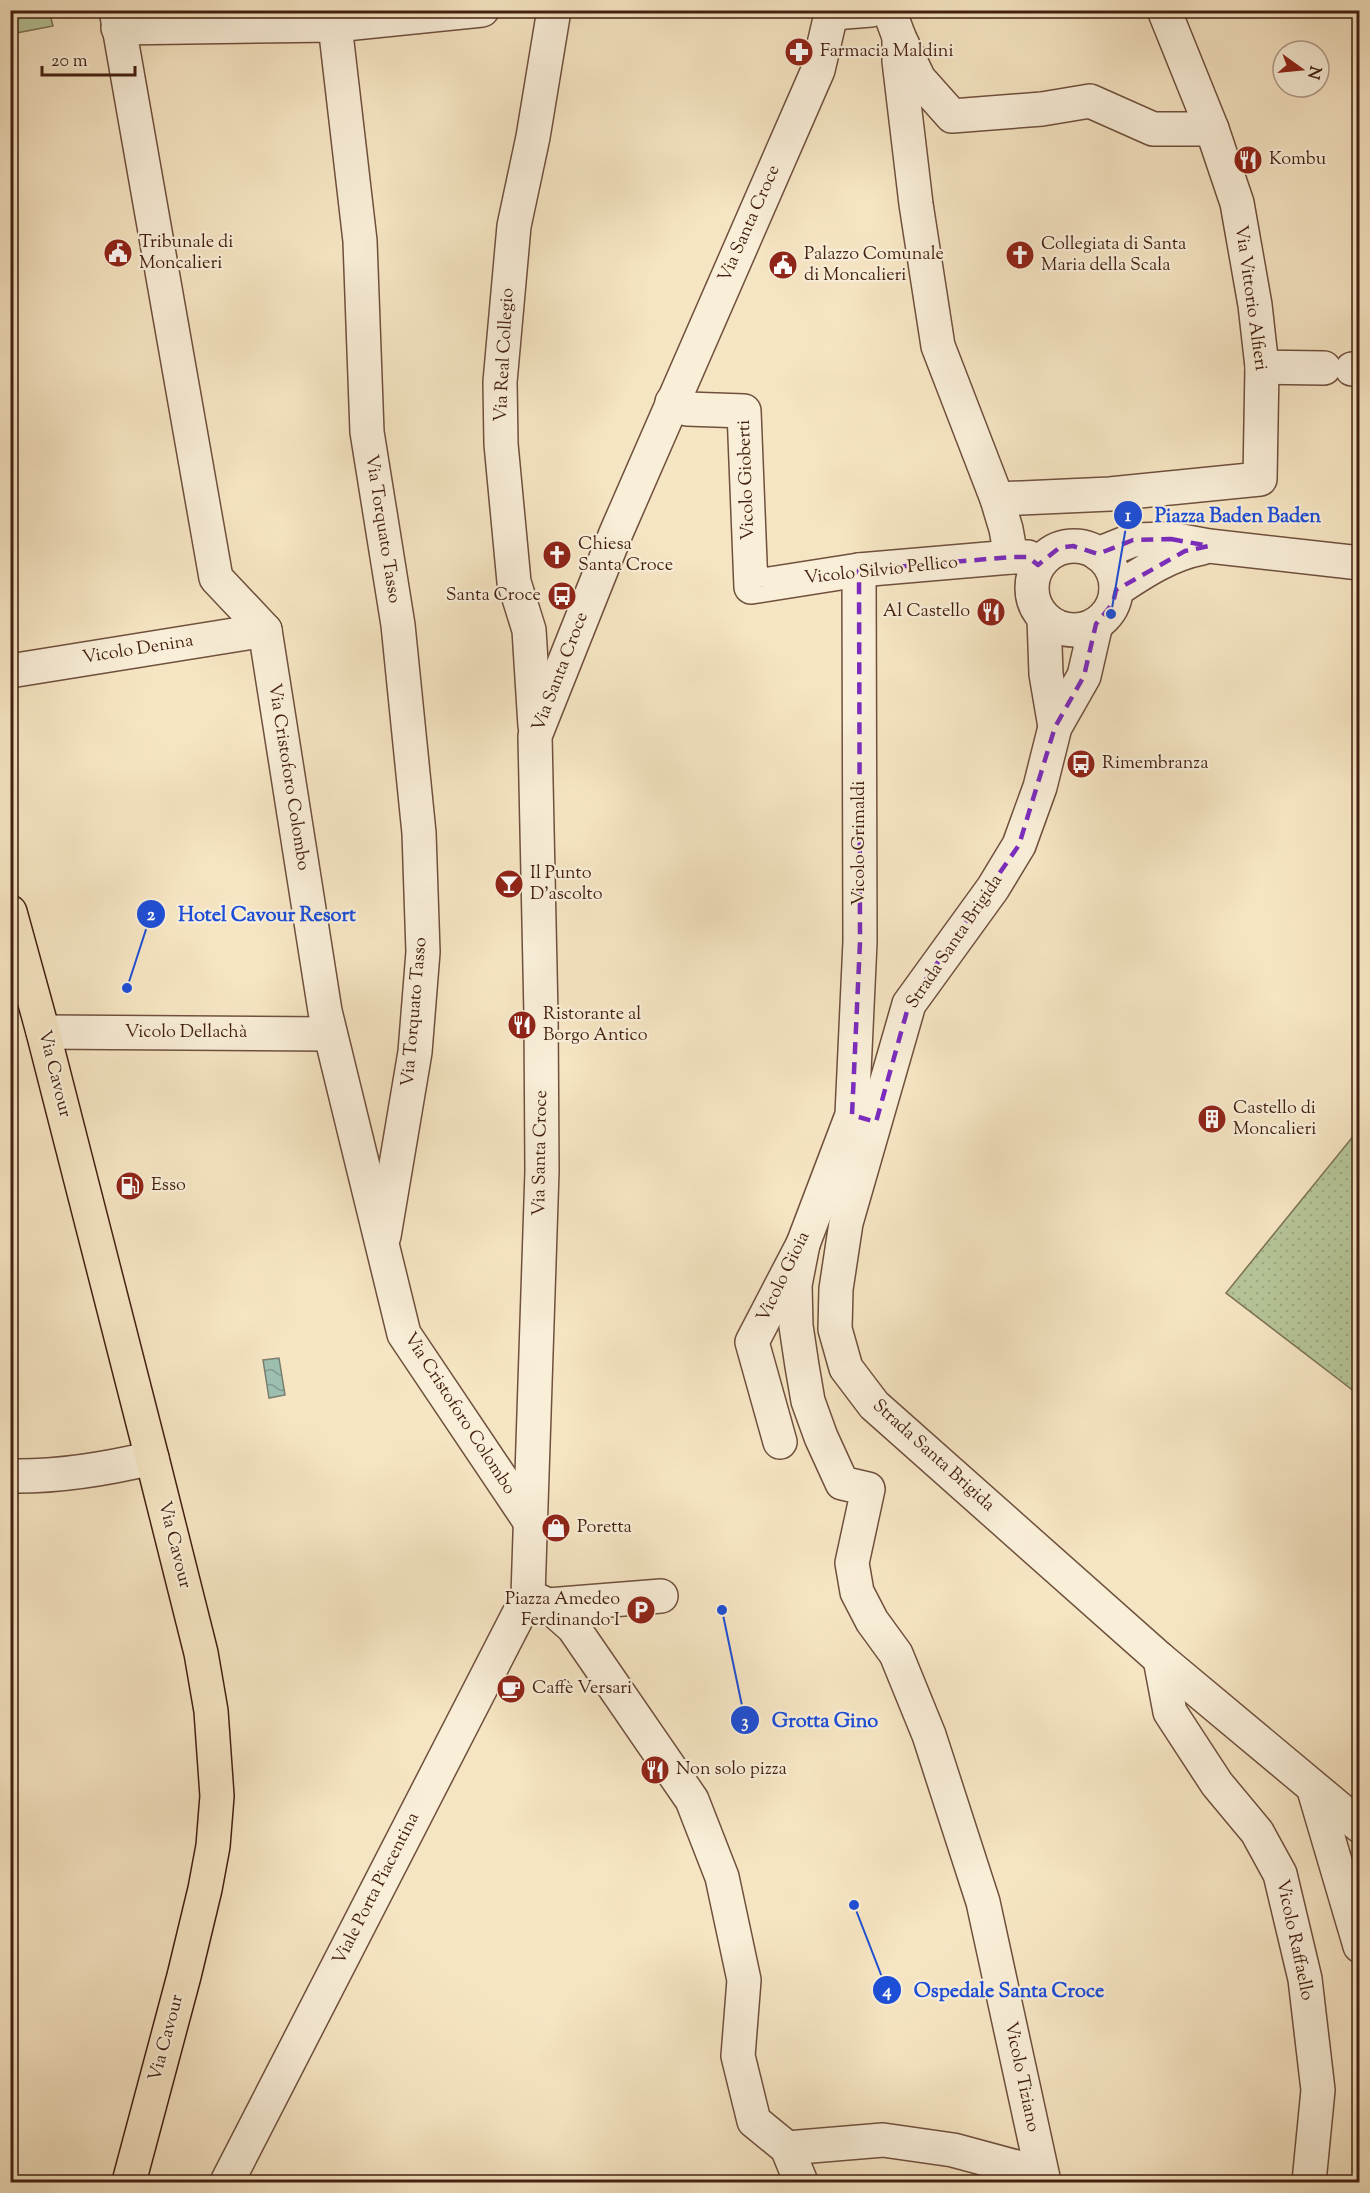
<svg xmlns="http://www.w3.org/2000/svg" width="1370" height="2193" font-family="'Sorts Mill Goudy',serif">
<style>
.park{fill:#b6c699;stroke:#7c7254;stroke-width:1.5}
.garden{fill:url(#garden-dots);stroke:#7c7254;stroke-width:1.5}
.water{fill:url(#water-waves);stroke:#797f70;stroke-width:1.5}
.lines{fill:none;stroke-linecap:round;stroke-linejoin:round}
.minor-casing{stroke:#6f503d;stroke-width:36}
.major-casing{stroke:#421f10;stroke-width:36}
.minor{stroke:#f9eed8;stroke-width:33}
.major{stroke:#f6e5c3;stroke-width:33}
.marked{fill:none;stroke:#7b2cbf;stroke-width:4.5;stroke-dasharray:12 8;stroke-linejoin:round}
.labels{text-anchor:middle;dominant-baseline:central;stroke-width:4.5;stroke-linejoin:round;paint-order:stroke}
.poi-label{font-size:18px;fill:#421f10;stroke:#f9eed8;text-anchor:start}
.street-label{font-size:18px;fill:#421f10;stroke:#f9eed8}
.leader{fill:none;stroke:#1d4ed8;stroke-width:2}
.callout-dot{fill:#1d4ed8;stroke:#f9eed8;stroke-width:2}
.mark-label{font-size:18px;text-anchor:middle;font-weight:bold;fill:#fff}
.callout-label{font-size:20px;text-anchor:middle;font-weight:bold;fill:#1d4ed8;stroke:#f9eed8;stroke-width:4.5;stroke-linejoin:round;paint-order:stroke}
</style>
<defs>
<pattern id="garden-dots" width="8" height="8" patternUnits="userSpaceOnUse" patternTransform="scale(1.5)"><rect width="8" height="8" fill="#b6c699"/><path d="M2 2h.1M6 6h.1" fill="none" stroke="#9eaa83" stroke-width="1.8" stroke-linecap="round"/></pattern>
<pattern id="water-waves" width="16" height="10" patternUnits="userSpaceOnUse" patternTransform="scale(1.5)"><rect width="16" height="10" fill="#9dbfb0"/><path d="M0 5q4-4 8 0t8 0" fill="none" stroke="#829b8e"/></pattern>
</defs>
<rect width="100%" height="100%" fill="#f6e5c3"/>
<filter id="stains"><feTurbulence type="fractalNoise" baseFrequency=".00333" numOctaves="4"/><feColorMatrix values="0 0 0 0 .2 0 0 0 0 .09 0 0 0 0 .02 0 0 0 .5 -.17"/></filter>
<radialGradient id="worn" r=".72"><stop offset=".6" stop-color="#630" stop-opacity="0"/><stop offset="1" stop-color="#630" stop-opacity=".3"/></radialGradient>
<!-- park -->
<polygon class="park" points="11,10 49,11 53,26 11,34"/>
<!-- garden -->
<polygon class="garden" points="1359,1129 1359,1395 1226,1293"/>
<!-- water -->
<polygon class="water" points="279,1358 285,1395 269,1398 263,1360"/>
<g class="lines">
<!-- minor casing -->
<g class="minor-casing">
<g id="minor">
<polyline points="116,10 216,578 265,630 325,1011 404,1334 531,1523"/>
<polyline points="889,10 899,37 919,79 952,116 1042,109 1090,101 1153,129 1212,129"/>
<polyline points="833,13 871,10"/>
<polyline points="335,25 482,10"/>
<polyline points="118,28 335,25 360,241 367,432 398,625 419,833 423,952 415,1052 384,1236"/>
<polyline points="899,37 899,61 916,204 938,346 997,499 1006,529 1011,557"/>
<polyline points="1262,367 1324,368"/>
<polyline points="1352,369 1360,370"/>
<polyline points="672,402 687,409 744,411 751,587 859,570 1011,557 1028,557 1038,565"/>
<polyline points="997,499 1110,494 1260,479 1262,367 1255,305 1237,203 1212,129 1164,10"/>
<circle cx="1074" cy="588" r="42"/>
<polyline points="1098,554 1133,540 1171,539 1209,546 1360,563"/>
<path d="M1116,590c27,-18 54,-36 86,-42"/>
<polyline points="1044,618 1046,674 1055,727"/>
<polyline points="1096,624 1084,676 1055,727 1040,787 1019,845 993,888 909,1004 846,1223 836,1289 835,1329 846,1368 874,1405 1160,1659 1360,1826"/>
<polyline points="10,671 265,630"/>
<polyline points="535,726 529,630 514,582 501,444 500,382 514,226 533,137 554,10"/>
<polyline points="43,1032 330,1034"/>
<polyline points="803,1244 795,1285 796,1326 802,1366 808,1401 821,1437 842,1483 868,1489 852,1563 857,1592 872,1621 896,1654 929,1735 983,1902 1044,2182"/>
<polyline points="780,1442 752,1342 803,1244 852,1115 860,942 859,570"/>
<path d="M10,1476c48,1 96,-7 142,-18"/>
<polyline points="528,1596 548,1605 573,1627 692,1800 722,1877 744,1980 738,2056 754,2121 787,2148 801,2182"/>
<polyline points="548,1605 661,1596"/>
<polyline points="1160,1659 1170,1712 1217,1784 1257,1832 1280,1874 1305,1979 1318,2090 1309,2182"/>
<polyline points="1314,1790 1360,1946"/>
<polyline points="787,2148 883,2140 953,2150 1020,2168 1037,2182"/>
<polyline points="227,2182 528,1596 542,1171 541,1015 535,736 616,533 818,70 832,10"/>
</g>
</g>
<!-- major casing -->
<g class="major-casing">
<polyline id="major" points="10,912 43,1032 152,1458 201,1653 211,1711 217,1796 213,1846 205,1889 184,1976 129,2182"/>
</g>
<!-- minor -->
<use href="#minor" class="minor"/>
<!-- major -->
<use href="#major" class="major"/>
</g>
<!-- marked area -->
<path class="marked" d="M1171,539l38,7 -24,5 -69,39 -3,13 -17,21 -12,52 -29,51 -36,118 -110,159 -33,118 -24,-7 8,-173 -1,-372 152,-13h17l10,8 21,-17 14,-2 25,8 35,-14z"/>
<!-- icons -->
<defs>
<g id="pharmacy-disc" transform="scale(1.5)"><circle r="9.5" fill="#8f2418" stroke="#f9eed8"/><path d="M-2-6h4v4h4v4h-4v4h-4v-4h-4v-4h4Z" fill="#fff"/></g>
<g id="restaurant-disc" transform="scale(1.5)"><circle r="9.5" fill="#8f2418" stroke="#f9eed8"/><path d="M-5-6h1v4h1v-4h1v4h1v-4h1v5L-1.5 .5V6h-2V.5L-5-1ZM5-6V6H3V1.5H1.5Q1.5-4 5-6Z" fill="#fff"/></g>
<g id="civic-disc" transform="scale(1.5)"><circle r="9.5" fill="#8f2418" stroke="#f9eed8"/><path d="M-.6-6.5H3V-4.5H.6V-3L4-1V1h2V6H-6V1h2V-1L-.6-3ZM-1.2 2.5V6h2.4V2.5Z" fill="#fff"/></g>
<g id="church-disc" transform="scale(1.5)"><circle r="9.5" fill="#8f2418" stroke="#f9eed8"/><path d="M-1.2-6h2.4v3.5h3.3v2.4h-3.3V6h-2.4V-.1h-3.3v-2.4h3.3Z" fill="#fff"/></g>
<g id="bus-disc" transform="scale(1.5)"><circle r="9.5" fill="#8f2418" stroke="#f9eed8"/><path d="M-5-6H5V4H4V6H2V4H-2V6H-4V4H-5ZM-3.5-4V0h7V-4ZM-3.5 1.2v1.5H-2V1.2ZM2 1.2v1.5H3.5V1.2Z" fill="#fff"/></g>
<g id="bar-disc" transform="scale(1.5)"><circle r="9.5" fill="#8f2418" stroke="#f9eed8"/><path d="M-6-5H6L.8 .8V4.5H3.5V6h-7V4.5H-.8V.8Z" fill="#fff"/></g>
<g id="building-disc" transform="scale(1.5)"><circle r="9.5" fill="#8f2418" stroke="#f9eed8"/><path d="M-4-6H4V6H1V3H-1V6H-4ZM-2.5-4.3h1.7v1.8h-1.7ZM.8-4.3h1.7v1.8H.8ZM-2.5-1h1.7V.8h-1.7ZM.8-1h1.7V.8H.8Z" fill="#fff"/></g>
<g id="fuel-disc" transform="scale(1.5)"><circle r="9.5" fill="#8f2418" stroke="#f9eed8"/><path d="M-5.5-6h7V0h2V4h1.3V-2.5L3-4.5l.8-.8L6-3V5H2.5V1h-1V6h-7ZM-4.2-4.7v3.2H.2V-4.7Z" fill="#fff"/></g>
<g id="shop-disc" transform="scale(1.5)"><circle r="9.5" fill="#8f2418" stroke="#f9eed8"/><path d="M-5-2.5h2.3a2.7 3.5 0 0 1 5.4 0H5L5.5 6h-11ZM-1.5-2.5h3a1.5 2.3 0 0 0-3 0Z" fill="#fff"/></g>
<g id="parking-disc" transform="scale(1.5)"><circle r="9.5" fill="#8f2418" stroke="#f9eed8"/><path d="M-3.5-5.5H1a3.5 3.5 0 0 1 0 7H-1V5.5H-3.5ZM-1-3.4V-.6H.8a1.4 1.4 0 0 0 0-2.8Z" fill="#fff"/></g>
<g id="cafe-disc" transform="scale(1.5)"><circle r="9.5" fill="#8f2418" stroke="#f9eed8"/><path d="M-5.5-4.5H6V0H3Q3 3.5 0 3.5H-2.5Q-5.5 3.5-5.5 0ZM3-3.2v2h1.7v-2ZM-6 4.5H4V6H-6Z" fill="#fff"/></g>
</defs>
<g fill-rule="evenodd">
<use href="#pharmacy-disc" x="799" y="52"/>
<use href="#restaurant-disc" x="1248" y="160"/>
<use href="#civic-disc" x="118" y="253"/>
<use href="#church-disc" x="1020" y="255"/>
<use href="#civic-disc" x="783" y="265"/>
<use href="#church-disc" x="557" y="555"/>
<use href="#bus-disc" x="562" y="596"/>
<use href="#restaurant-disc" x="991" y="612"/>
<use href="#bus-disc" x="1081" y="764"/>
<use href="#bar-disc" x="509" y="884"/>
<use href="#restaurant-disc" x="522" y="1025"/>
<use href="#building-disc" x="1212" y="1119"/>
<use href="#fuel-disc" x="130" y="1186"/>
<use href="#shop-disc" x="556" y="1528"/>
<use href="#parking-disc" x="641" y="1610"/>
<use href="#cafe-disc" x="511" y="1689"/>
<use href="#restaurant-disc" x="655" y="1770"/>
</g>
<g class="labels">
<!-- poi labels -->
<g class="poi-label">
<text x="820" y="52">Farmacia Maldini</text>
<text x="1269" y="160">Kombu</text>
<text x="139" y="243">Tribunale di<tspan x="139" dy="21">Moncalieri</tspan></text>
<text x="1041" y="245">Collegiata di Santa<tspan x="1041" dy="21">Maria della Scala</tspan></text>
<text x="804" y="255">Palazzo Comunale<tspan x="804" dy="21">di Moncalieri</tspan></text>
<text x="578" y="545">Chiesa<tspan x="578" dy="21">Santa Croce</tspan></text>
<text x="541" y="596" text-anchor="end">Santa Croce</text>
<text x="970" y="612" text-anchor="end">Al Castello</text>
<text x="1102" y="764">Rimembranza</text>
<text x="530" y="874">Il Punto<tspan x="530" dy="21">D'ascolto</tspan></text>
<text x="543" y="1015">Ristorante al<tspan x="543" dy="21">Borgo Antico</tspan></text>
<text x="1233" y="1109">Castello di<tspan x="1233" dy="21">Moncalieri</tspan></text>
<text x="151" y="1186">Esso</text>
<text x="577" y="1528">Poretta</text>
<text x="620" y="1600" text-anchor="end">Piazza Amedeo<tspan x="620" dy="21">Ferdinando I</tspan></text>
<text x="532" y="1689">Caffè Versari</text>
<text x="676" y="1770">Non solo pizza</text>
</g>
<!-- street labels -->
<g class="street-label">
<text transform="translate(750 224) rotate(-66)">Via Santa Croce</text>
<text transform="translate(1250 298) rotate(82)">Via Vittorio Alfieri</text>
<text transform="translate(505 355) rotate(-87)">Via Real Collegio</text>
<text transform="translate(747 480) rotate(-92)">Vicolo Gioberti</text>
<text transform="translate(382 529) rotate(81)">Via Torquato Tasso</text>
<text transform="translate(881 571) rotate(-6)">Vicolo Silvio Pellico</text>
<text transform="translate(138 650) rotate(-9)">Vicolo Denina</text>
<text transform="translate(561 672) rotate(-69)">Via Santa Croce</text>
<text transform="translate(288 777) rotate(81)">Via Cristoforo Colombo</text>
<text transform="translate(860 843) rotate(-90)">Vicolo Grimaldi</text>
<text transform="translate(955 942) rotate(-56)">Strada Santa Brigida</text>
<text transform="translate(415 1012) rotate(-85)">Via Torquato Tasso</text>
<text x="186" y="1033">Vicolo Dellachà</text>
<text transform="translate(54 1074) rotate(76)">Via Cavour</text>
<text transform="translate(541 1153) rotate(-89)">Via Santa Croce</text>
<text transform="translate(784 1277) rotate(-64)">Vicolo Gioia</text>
<text transform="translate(459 1414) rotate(57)">Via Cristoforo Colombo</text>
<text transform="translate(933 1456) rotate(42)">Strada Santa Brigida</text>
<text transform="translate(174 1545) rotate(76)">Via Cavour</text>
<text transform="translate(377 1889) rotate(-63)">Viale Porta Piacentina</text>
<text transform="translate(1294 1940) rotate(78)">Vicolo Raffaello</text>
<text transform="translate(167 2038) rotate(-75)">Via Cavour</text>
<text transform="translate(1021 2077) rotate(78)">Vicolo Tiziano</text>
</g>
</g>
<!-- callouts -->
<path class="leader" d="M1111 614L1128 515M127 988L151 914M722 1610L745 1720M854 1905L887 1990"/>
<g class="callout-dot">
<circle cx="1111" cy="614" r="6"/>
<circle cx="127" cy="988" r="6"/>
<circle cx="722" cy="1610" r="6"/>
<circle cx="854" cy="1905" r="6"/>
<circle cx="1128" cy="515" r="15"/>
<circle cx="151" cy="914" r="15"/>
<circle cx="745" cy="1720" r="15"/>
<circle cx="887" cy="1990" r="15"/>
</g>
<g class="mark-label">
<text x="1128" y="521">1</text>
<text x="151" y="920">2</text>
<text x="745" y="1727">3</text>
<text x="887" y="1996">4</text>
</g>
<g class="callout-label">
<text x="1238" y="522">Piazza Baden Baden</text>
<text x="267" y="921">Hotel Cavour Resort</text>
<text x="825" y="1727">Grotta Gino</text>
<text x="1009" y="1997">Ospedale Santa Croce</text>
</g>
<!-- margin -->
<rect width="1370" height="2193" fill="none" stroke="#f6e5c3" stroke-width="36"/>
<rect x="12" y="12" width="1346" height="2169" fill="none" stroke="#421f10" stroke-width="3"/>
<rect x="18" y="18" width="1334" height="2157" fill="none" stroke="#421f10" stroke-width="1.5"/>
<!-- north arrow -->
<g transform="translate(1301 69) rotate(105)"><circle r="28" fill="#f9eed8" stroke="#b09b88" stroke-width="1.5"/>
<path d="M0-4.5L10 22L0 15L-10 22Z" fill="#8f2418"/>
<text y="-9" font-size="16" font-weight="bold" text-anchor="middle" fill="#421f10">N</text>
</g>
<!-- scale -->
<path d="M42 66v9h93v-9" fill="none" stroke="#421f10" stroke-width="3"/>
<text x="51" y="66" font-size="18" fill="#421f10" stroke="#f9eed8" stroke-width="4.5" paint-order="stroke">20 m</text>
<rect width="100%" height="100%" filter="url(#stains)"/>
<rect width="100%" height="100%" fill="url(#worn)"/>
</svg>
